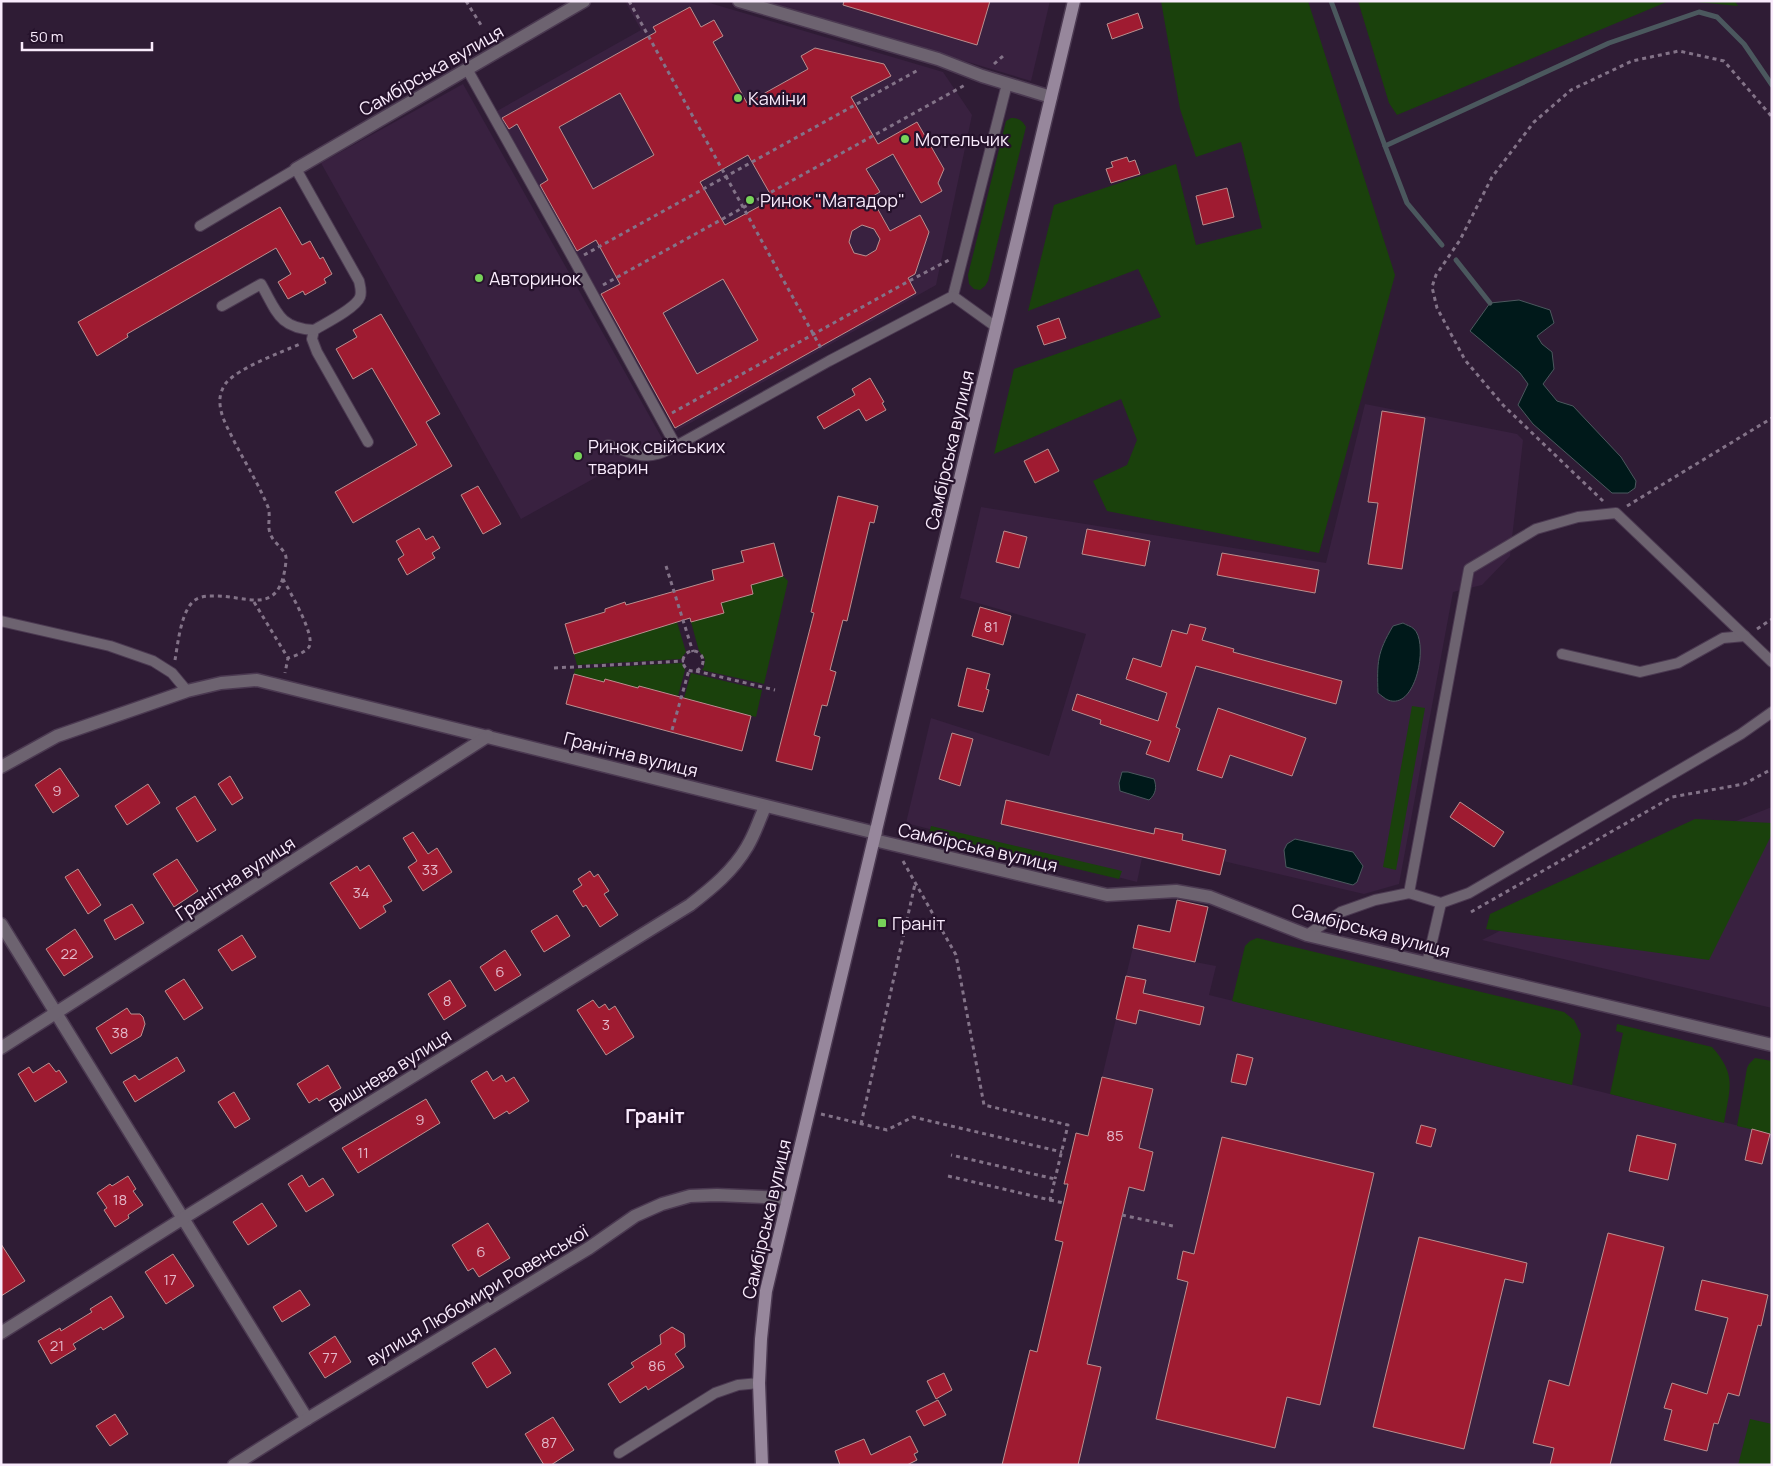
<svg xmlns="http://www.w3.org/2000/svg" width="1773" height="1466" font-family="Manrope,sans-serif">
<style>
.built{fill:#392140}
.green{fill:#1a410c}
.water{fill:#00191a;stroke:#4b585e}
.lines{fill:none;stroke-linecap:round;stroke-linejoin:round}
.stream{stroke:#4b585e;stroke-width:5}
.building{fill:#9f1b31;stroke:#ba8f8f;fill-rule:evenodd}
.lane-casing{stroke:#4b3951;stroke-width:12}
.street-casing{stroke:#4b3951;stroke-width:15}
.secondary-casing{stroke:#4b3951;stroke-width:15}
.path{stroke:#837388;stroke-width:3;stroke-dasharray:4 4;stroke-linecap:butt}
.lane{stroke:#6d6370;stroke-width:10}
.street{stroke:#6d6370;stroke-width:12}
.secondary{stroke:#97879c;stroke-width:12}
.poi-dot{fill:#77d259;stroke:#25122b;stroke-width:2}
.labels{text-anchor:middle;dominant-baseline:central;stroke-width:4.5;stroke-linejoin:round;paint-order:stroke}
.number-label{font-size:15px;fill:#e2b7c9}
.street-label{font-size:18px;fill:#f9ebfc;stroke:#25122b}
.poi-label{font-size:18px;fill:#f9ebfc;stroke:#25122b;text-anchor:start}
.neighbourhood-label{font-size:19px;font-weight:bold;fill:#f9ebfc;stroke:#25122b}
</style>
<rect width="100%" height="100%" fill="#2f1c35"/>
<!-- built -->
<g class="built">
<polygon points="625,1 703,1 943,72 972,115 936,285 676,431 497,111 641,30"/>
<polygon points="764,1 1050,1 1031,81"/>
<polygon points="463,84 663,440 521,519 321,163"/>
<polygon points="1365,404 1517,434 1523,440 1510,556 1482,585 1453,592 1399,884 1364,894 1223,861 1219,876 1142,858 1137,882 906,823 931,718 1049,756 1086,634 960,598 981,507 1326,563"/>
<polygon points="1772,807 1772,1008 1482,940 1649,855"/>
<polygon points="1177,900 1208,907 1195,962 1216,966 1209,995 1772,1134 1772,1465 1002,1465 1030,1350 1037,1351 1063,1242 1055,1240 1068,1185 1064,1184 1076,1133 1088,1136 1133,947 1169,932"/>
</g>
<!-- green -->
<g class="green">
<polygon points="1161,1 1308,1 1395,275 1319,553 1107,511 1093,481 1127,465 1137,440 1121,399 994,454 1014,369 1161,317 1138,269 1028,311 1054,205 1176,164 1196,245 1262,228 1241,142 1196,157 1180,109"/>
<polygon points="1358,1 1669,1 1397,115 1389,103"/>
<polygon points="1687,1 1735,1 1738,6"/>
<path d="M1011,118c8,0 11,2 15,9l-38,154 -3,5 -5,4 -6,-1 -5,-5 -1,-9 38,-154z"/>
<polygon points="783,576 788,581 764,684 702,670 704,667 705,659 699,651 691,622 723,613 721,603 753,594 751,585"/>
<polygon points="677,622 686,652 681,659 577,665 574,654"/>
<polygon points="682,663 685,670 678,696 639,686 638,688 604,682 574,674 575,669"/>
<polygon points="691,673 762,690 756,717 684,698"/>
<polygon points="1412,706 1425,708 1396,870 1383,867"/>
<polygon points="1695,819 1772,823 1772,834 1709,960 1486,929 1490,914"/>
<polygon points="931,826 1122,871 1119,879 929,834"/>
<polygon points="1257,938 1564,1012 1574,1020 1581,1034 1572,1085 1232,1001 1245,946 1250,941"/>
<path d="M1617,1024l95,23c25,28 18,41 12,76l-114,-29 13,-61 -7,-2z"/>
<polygon points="1755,1058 1772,1061 1772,1134 1737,1126 1747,1068 1749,1064"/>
<polygon points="1750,1419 1772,1424 1772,1465 1738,1465"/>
</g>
<!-- water -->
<g class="water">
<polygon points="1519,300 1550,310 1554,323 1537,336 1542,344 1552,352 1554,369 1543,384 1557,401 1573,406 1621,457 1636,481 1635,488 1628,493 1612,493 1533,424 1518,405 1528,384 1520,373 1470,331 1490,303"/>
<path d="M1403,623c3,2 8,3 11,6 15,14 2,82 -26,71 -3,-1 -7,-5 -10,-7 -1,-31 -1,-40 15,-67z"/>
<path d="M1122,772h6l26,7c3,8 2,15 -5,21l-29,-9 -1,-8z"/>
<polygon points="1295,839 1353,852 1363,866 1357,882 1353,885 1286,867 1284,850 1287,844"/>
</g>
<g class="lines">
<!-- stream -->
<g class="stream">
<polyline points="1331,1 1385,146 1609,43 1699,12 1717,17 1744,44 1772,85"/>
<polyline points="1385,146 1407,203 1442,245"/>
<polyline points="1456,260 1490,303"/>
</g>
</g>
<!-- building -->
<g class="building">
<polygon points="844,1 990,1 977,45 843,5"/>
<path d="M690,7l11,20 13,-7 9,16 -10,6 34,61 61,-34 -7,-13 14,-8 69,16 7,12 -40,21 27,47 39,-22 27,47 -6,14 4,8 -21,12 -28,-49 -27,15 14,23 -9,5 19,34 30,-16 9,17 -14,42 -7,4 8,15 -241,135 -74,-134 19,-10 -24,-44 -19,11 -37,-66 8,-5 -31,-56 -8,5 -7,-11 154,-86 -3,-5zM620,93l34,62 -61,34 -34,-62zM748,155l25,44 -48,26 -25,-43zM862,225l12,4 6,10 -4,11 -10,6 -12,-3 -5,-11 3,-11zM723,279l35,61 -61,34 -34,-61z"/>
<polygon points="1138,13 1143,28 1112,39 1107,24"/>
<polygon points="1127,157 1129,162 1135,160 1140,174 1111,183 1106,169 1113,167 1111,162"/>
<polygon points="1227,188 1234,217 1203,225 1196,196"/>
<polygon points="280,207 302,245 310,241 320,259 323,257 332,274 324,279 326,283 305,295 303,291 288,299 278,282 291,274 276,248 127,334 128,337 97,356 78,322"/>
<polygon points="381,314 440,414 426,422 452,466 353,523 335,492 417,445 372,368 353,379 336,349 357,337 353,330"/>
<polygon points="1059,318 1066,338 1044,345 1037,326"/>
<polygon points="870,378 884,402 882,403 886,410 866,421 859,409 824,429 817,417 855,395 852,389"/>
<polygon points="1382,411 1425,418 1402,569 1368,564 1378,503 1368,502"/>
<polygon points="1048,449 1059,471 1035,483 1024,461"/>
<polygon points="478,486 501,524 483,534 461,495"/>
<polygon points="838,496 878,506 874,523 870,522 847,621 843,620 830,670 836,672 827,706 822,705 814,735 820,737 812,770 776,761 814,613 811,612"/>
<polygon points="419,528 426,540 433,536 440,548 432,553 435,558 407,575 398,559 404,555 396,541"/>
<polygon points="1087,529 1150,541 1145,566 1082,554"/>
<polygon points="1004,531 1027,537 1019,568 996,562"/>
<polygon points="774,543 783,576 751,585 753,594 721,603 724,613 691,622 690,618 574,654 565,624 605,612 605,609 625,602 626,605 714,580 712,570 744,562 741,551"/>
<polygon points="1222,553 1319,570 1315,593 1217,575"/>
<polygon points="980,607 1011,616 1003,645 972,636"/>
<polygon points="1190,624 1206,628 1202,640 1234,649 1233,652 1342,681 1336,704 1196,666 1176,727 1180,729 1169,762 1146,754 1151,741 1100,724 1101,720 1072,710 1077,694 1158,721 1167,693 1126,679 1133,658 1161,667 1172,630 1187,634"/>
<polygon points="967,668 990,674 986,689 989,690 983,712 958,706"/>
<polygon points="574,674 604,682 605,679 638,688 639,686 751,716 742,751 566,704"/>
<polygon points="1218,708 1306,738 1292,776 1230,755 1222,778 1197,770"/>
<polygon points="952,733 973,739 960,786 939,779"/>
<polygon points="60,768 79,796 53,813 35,785"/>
<polygon points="230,776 243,798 232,805 218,784"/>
<polygon points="148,784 160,803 127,825 115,806"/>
<polygon points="195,796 216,830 197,842 176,808"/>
<polygon points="1006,800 1154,834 1155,828 1183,834 1182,840 1226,850 1220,875 1001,824"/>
<polygon points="1460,802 1504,832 1494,847 1450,817"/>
<polygon points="413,832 428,854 437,848 452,872 423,891 408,867 417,861 403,838"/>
<polygon points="177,859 198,891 174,907 153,874"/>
<polygon points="369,865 392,901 383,906 386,912 360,929 330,883 357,866 360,871"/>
<polygon points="78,869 101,905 88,914 65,877"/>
<polygon points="590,871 594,877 598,874 609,891 604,894 618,915 600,927 586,905 583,907 573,891 582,885 578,879"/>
<polygon points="1177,900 1208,907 1195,962 1133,948 1138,925 1170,932"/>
<polygon points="132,904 144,923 115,940 104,920"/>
<polygon points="557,915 570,936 544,952 531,931"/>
<polygon points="75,929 93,957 64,976 46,949"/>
<polygon points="242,935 256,957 232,971 218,950"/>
<polygon points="505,950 521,975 495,991 480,967"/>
<polygon points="1126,976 1146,980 1143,993 1204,1007 1200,1025 1139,1010 1136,1024 1116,1019"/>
<polygon points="184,979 203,1008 184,1020 165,991"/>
<polygon points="450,980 466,1006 444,1020 428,994"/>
<polygon points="593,1000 599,1008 605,1004 609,1010 615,1006 634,1037 606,1055 577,1010"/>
<polygon points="127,1008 131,1014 140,1014 143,1017 145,1024 141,1036 111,1054 96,1028"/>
<polygon points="1237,1054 1253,1058 1246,1085 1231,1082"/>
<polygon points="177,1057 185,1071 135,1102 123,1082 135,1075 139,1080"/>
<polygon points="49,1063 56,1072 59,1070 67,1082 35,1102 18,1074 29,1067 33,1073"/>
<polygon points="328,1065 341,1088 319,1101 317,1098 309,1103 297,1084"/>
<polygon points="487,1071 493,1081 502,1075 506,1082 514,1077 529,1101 509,1114 507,1111 494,1119 471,1081"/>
<polygon points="1102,1077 1153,1089 1139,1148 1153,1152 1144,1191 1129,1187 1087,1364 1101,1367 1078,1465 1002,1465 1030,1350 1037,1352 1063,1242 1055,1240 1068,1184 1064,1184 1076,1133 1088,1136"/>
<polygon points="234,1092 250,1119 235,1128 218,1102"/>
<polygon points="426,1099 440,1123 358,1173 342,1148"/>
<polygon points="1421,1125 1436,1129 1431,1147 1416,1143"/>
<polygon points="1752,1129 1770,1134 1762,1164 1745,1160"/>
<polygon points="1637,1135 1676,1144 1668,1180 1629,1171"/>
<polygon points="1222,1137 1374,1173 1320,1405 1287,1397 1275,1448 1156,1419 1188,1282 1177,1279 1183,1251 1194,1254"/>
<polygon points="302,1175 309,1187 323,1178 334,1195 306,1212 288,1184"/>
<polygon points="128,1176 136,1189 133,1191 143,1205 128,1215 129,1218 115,1227 104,1210 107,1208 97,1193 110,1184 112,1186"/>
<polygon points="262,1203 277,1226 248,1245 233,1222"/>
<polygon points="488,1223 510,1258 479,1277 473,1268 468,1271 452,1245"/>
<polygon points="1608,1233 1664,1247 1610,1465 1550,1465 1554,1448 1533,1443 1549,1380 1569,1386"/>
<polygon points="1419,1237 1527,1263 1523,1283 1505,1279 1464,1449 1373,1427"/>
<polygon points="1,1244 25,1281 1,1296"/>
<polygon points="173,1254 194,1286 166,1304 145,1272"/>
<polygon points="1702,1280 1768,1295 1761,1326 1758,1325 1739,1396 1728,1393 1718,1424 1714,1423 1707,1451 1664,1440 1672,1410 1664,1408 1672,1383 1707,1394 1728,1318 1695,1310"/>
<polygon points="300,1290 310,1305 282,1322 273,1307"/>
<polygon points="111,1296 124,1317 103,1330 101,1327 73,1344 76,1349 51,1364 38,1341 60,1328 61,1331 92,1312 90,1309"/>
<polygon points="672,1327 684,1334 685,1347 675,1354 684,1367 648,1390 646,1386 620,1403 608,1384 634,1367 631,1363 661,1344 660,1335"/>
<polygon points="335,1336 351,1362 325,1378 309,1353"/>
<polygon points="495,1348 511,1373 487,1388 472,1363"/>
<polygon points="944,1373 952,1390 936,1399 927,1381"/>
<polygon points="938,1400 946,1415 924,1426 916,1411"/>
<polygon points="115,1414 128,1434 110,1446 96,1426"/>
<polygon points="553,1417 574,1450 551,1465 544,1465 525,1434"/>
<polygon points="910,1436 918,1452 914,1454 917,1460 907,1465 840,1465 835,1451 864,1439 871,1455"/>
</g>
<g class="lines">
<!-- lane casing -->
<g class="lane-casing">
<g id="lane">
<polyline points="467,69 574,260 676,446 829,361 953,296 1007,84"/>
<path d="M200,226l96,-57 63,112c1,5 3,10 1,16 -4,11 -34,26 -46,33l-2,9 5,13 51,90"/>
<polyline points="953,296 996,327"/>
<path d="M222,306l39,-22c16,28 18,44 53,46"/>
<path d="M608,445c15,5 33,14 49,9 6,-1 13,-5 19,-8"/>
<polyline points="1,621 110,646 153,661 172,673 187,691"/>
<polyline points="1562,654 1640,672 1678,663 1723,638 1745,636"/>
<polyline points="1409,893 1441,903 1469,893 1741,734 1772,712"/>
<polyline points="1307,935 1341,912 1375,900 1409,893 1469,569 1536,529 1578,517 1616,513 1772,662"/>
<polyline points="1427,963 1441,903"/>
<polyline points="619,1453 715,1393 738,1385 759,1383"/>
</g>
</g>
<!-- street casing -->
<g class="street-casing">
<g id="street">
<polyline points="739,1 938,59 982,76 1051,97"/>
<polyline points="296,169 584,1"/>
<polyline points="1,767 57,736 187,691 221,683 257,680 876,833"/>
<polyline points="874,840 1107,895 1176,891 1210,897 1307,935 1772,1045"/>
<polyline points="1,924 307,1419"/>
<polyline points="1,1048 488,736"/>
<path d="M1,1333l181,-114 508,-314c22,-17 43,-34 57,-58 8,-13 12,-27 18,-40"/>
<polyline points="234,1465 307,1419 589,1248 635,1216 662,1204 690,1196 717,1195 788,1198"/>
</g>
</g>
<!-- secondary casing -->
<g class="secondary-casing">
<polyline id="secondary" points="762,1465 759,1383 761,1339 766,1291 1074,1"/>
</g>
<!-- path -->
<g class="path">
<polyline points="466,1 481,25"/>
<polyline points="629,1 822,350"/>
<polyline points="994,64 1003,56"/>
<polyline points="584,255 920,69"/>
<polyline points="603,285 965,85"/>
<polyline points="672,413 909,281 949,260"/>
<polyline points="1603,501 1503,405 1465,360 1437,308 1432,287 1436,275 1460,240 1492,177 1534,122 1571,90 1632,61 1679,51 1724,61 1772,117"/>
<polyline points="1627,506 1772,418"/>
<polyline points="666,566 693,652"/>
<path d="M283,579c6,12 33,56 26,68 -4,6 -15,9 -21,11"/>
<polyline points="254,602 288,658 285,673"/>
<polyline points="1757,629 1772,619"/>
<circle cx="693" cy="661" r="10"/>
<path d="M175,660c3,-17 6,-50 20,-60 4,-3 10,-4 15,-4 37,-2 70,24 76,-35 2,-11 -13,-17 -16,-28 -3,-8 1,-17 -2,-26 -9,-22 -22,-43 -33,-64 -6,-13 -14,-25 -15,-39 -1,-7 2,-16 6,-21 12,-15 56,-31 74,-39"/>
<polyline points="554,668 684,661"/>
<polyline points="696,671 775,690"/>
<polyline points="672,730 689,670"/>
<polyline points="903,861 956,955 984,1105 1068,1125 1055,1179"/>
<polyline points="1471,912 1672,797 1744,784 1772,769"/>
<polyline points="821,1114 887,1130 913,1117 1062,1152"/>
<polyline points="861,1124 915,884"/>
<polyline points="948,1176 1050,1200 1055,1179 951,1155"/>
<polyline points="1050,1200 1064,1203"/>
<polyline points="1122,1215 1173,1226"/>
</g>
<!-- lane -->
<use href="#lane" class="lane"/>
<!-- street -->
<use href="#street" class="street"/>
<!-- secondary -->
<use href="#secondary" class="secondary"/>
</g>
<!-- markers -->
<g class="poi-dot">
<circle cx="738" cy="98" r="5"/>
<circle cx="905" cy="139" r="5"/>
<circle cx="750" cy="200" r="5"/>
<circle cx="479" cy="278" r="5"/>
<circle cx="578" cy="456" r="5"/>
<rect x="877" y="918" width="10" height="10" rx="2.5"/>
</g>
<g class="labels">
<!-- number labels -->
<g class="number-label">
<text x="991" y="626">81</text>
<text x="57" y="790">9</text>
<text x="430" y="869">33</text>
<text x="361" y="892">34</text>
<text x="69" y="953">22</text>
<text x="500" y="971">6</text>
<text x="447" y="1000">8</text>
<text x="606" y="1024">3</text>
<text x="120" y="1032">38</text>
<text x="420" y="1119">9</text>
<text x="1115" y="1135">85</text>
<text x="363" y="1152">11</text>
<text x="120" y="1199">18</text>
<text x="481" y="1251">6</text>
<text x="170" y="1279">17</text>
<text x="57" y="1345">21</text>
<text x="330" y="1357">77</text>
<text x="657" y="1365">86</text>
<text x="549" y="1442">87</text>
</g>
<!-- street labels -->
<g class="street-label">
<text transform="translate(431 70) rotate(-30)">Самбірська вулиця</text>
<text transform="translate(949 450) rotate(-77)">Самбірська вулиця</text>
<text transform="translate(631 754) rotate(14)">Гранітна вулиця</text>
<text transform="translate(978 847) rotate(13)">Самбірська вулиця</text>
<text transform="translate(235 878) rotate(-33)">Гранітна вулиця</text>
<text transform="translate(1371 930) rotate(15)">Самбірська вулиця</text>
<text transform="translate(390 1070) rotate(-32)">Вишнева вулиця</text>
<text transform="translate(766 1219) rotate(-77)">Самбірська вулиця</text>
<text transform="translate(477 1295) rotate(-31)">вулиця Любомири Ровенської</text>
</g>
<!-- poi labels -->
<g class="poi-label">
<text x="748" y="98">Каміни</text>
<text x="915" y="139">Мотельчик</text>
<text x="760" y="200">Ринок "Матадор"</text>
<text x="489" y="278">Авторинок</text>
<text x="588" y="446">Ринок свійських<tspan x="588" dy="21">тварин</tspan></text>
<text x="892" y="923">Граніт</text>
</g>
<!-- neighbourhood labels -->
<g class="neighbourhood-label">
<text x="655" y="1116">Граніт</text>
</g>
</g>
<!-- border -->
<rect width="1773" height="1466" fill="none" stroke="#f9ebfc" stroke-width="5"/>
<!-- scale -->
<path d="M22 42v8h130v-8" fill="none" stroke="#f9ebfc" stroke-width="2.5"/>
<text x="30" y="42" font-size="15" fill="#f9ebfc" stroke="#25122b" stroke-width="4" paint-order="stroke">50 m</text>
</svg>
